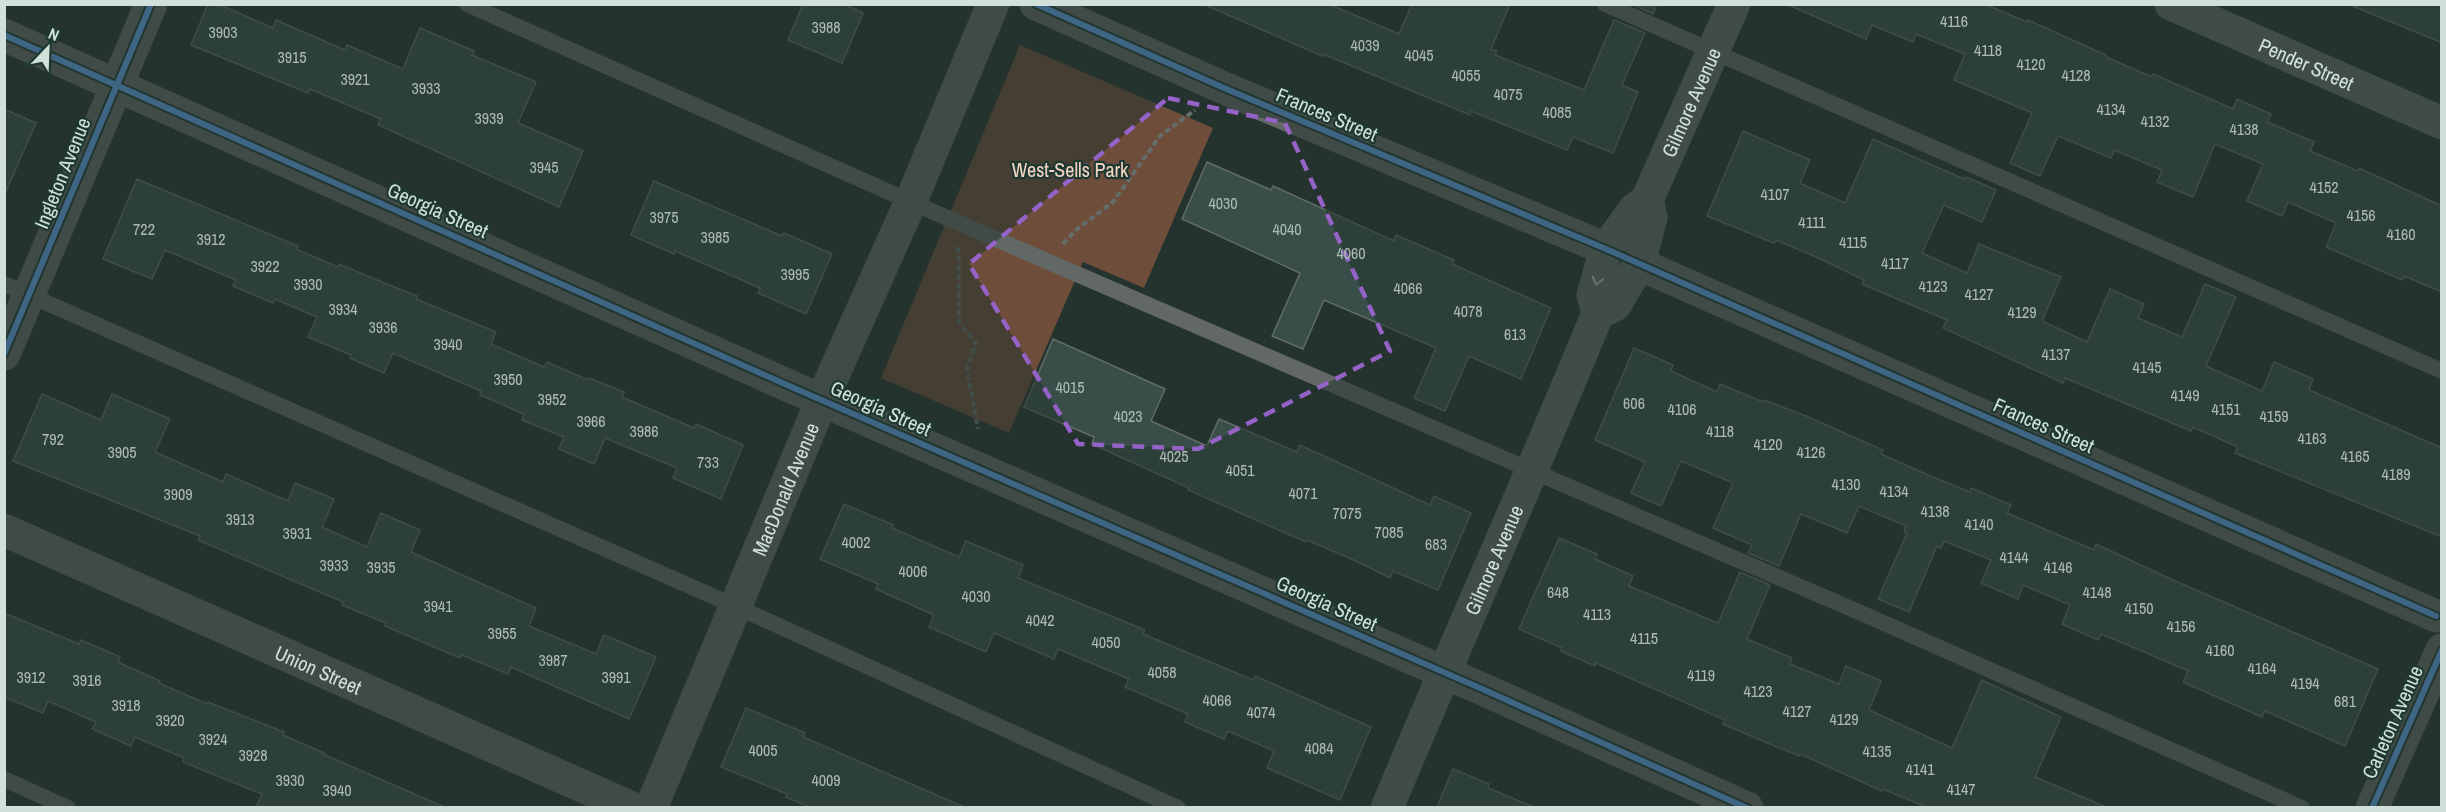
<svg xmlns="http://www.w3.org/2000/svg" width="2446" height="812" font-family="'Archivo Narrow',sans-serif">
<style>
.green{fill:#6e4d3a}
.building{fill:#394e48;stroke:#606c68;stroke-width:1.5}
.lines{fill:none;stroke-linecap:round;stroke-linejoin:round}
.path{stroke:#656d6a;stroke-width:4;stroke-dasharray:6 3;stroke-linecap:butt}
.lane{stroke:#626866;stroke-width:16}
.street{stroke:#626866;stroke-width:33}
.secondary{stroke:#626a67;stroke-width:33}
.cycleway-casing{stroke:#1e3931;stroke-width:10}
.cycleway{stroke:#60a3ed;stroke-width:6}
.oneway{stroke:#aab7b2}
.marked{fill:none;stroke:#9562c7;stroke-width:4.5;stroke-dasharray:12 8;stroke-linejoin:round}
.labels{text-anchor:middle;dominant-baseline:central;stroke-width:4.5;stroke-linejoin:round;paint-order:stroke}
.number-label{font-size:16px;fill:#abbcb6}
.street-label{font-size:20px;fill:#d1e0da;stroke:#1e3931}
.park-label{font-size:20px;fill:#f5d5c4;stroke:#1e3931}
</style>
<rect width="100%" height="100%" fill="#24332e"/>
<!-- green -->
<polygon class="green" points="1020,45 1213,128 1144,288 1083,262 1009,433 881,378"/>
<!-- building -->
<g class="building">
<polygon points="208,4 218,4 273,28 276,20 345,50 347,45 403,69 420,28 474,51 472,55 536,82 518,123 583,151 559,207 378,125 381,119 310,89 308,93 191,45"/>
<polygon points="803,4 844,4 863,13 842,63 788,40"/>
<polygon points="1203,4 1329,4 1399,34 1412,4 1510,4 1491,49 1497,51 1495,55 1584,90 1614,20 1645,33 1622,85 1638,92 1613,153 1573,137 1567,150 1471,111 1470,115 1323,54 1322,56"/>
<polygon points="1632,4 1657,4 1653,14"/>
<polygon points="1786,4 1985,4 2027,22 2028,20 2106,55 2106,57 2152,77 2153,74 2233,109 2237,99 2271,114 2267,122 2314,142 2310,151 2358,171 2359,168 2442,206 2442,292 2404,276 2402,280 2326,247 2336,223 2288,202 2282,216 2247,201 2263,164 2215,144 2193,197 2157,182 2162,170 2114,150 2111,158 2058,136 2040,176 2010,163 2032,113 1954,80 1965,54 1916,34 1913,42 1872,25 1866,39"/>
<polygon points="2442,4 2442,43 2350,5 2350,4"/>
<polygon points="4,109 36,123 4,196"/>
<polygon points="1743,131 1810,160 1800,183 1845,203 1873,139 1964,179 1966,177 1996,190 1982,222 1944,205 1922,253 1967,273 1979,244 2061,277 2042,321 2087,342 2110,289 2144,304 2138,318 2182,337 2205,284 2236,297 2206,366 2262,391 2274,362 2313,379 2309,390 2442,448 2442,537 2235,453 2238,447 2193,427 2191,431 2065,378 2063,383 1943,328 1947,320 1862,284 1864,280 1823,260 1776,240 1774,243 1707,216"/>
<polygon points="1207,162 1271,190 1273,186 1394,241 1396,235 1454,260 1452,264 1551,308 1521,379 1469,356 1445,411 1414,398 1436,348 1324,300 1303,349 1272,336 1300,273 1182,219"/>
<polygon points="137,179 298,246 296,249 338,267 339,264 382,282 417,296 416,299 496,332 491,344 544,367 547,362 588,380 589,378 624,392 622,397 694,428 696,424 743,445 721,499 673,478 677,468 605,438 594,464 559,449 564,437 522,420 524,414 480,395 481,391 393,353 384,373 350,358 351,355 308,337 317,317 275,299 273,303 233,286 236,280 165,250 152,279 103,259"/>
<polygon points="654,181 782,236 784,233 832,254 806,314 758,293 760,288 675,251 674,254 631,235"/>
<polygon points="1053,339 1165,389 1151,421 1207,446 1219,419 1297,452 1300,445 1430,505 1434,496 1471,513 1438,590 1393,571 1390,578 1356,561 1307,540 1306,542 1188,490 1189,488 1092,444 1094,437 1024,407"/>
<polygon points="1634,348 1673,365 1671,371 1717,392 1720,384 1763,402 1764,400 1806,416 1883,450 1881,454 1928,475 1970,492 1971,488 2011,505 2007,513 2094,550 2096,544 2173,580 2378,669 2345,746 2265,711 2262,717 2183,682 2188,671 2142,651 2101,634 2098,640 2062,624 2070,605 2023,585 2018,599 1981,583 1991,560 1944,541 1941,548 1937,546 1909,612 1878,599 1907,533 1904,532 1906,526 1859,506 1847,533 1801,514 1779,566 1748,553 1752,545 1713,528 1733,483 1681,461 1661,506 1631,493 1645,462 1595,440"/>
<polygon points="42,394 101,420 112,394 170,419 155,452 223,482 226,474 288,501 295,483 334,499 322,527 367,547 381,513 420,530 411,552 536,608 529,626 596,654 604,635 656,657 629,719 511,667 508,674 462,655 460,658 385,626 386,623 342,605 343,602 198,540 200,536 13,461"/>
<polygon points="844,504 893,525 892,528 959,557 966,541 1023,565 1018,578 1145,630 1143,634 1210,662 1253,680 1255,676 1371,727 1340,800 1267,768 1274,751 1228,731 1224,739 1185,722 1188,714 1125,687 1129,679 1058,649 1054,659 994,633 986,652 929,627 934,615 876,589 878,584 820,559"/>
<polygon points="1559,538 1597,554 1595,559 1633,576 1629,586 1718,623 1740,572 1770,585 1747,639 1792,658 1790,664 1839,684 1846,666 1881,681 1869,710 1952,748 1982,680 2061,717 2035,777 2106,807 1926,807 1883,789 1882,791 1800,754 1799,756 1758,739 1723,724 1725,720 1596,663 1595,666 1561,651 1562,648 1519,629"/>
<polygon points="4,613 79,644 81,640 120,657 118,662 160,681 159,683 207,704 208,702 284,732 283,735 324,753 323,754 444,807 256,807 262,794 183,762 184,758 135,737 131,746 92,729 96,722 48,701 43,713 4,697"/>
<polygon points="746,708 805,733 803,737 964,807 809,807 786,797 787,794 721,767"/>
<polygon points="1453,769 1489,784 1488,788 1534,807 1437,807"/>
</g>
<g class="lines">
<!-- path -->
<g class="path">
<polyline points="1063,244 1076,230 1113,202 1160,136 1195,110"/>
<polyline points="957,247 959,253 959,322 976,343 967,369 978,429"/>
</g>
<!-- lane -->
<g class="lane">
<polyline points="467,4 945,217 1868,616 2302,808"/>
<polyline points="1605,4 2442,371"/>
<polyline points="4,284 735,606 1178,808"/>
<polyline points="4,779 68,808"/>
</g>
<!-- street -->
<g class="street">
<polyline points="1036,4 1224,88 1606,249"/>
<polyline points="4,35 787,385 1480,688 1747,808"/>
<polyline points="1639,264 2436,616"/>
<polyline points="4,354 151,4"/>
<path id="s1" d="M4,530l628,278"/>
<path id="s2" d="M651,808l171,-408 89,-199 82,-197"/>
<polyline points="2372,808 2442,650"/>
</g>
<!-- secondary -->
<g class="secondary">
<path id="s3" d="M2171,4l271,119"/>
<polyline points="1598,313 1615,305 1639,264 1651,217 1647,200"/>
<path id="s4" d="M1387,808c69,-166 143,-329 211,-495l-5,-18 13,-46 28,-39 13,-10 87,-196"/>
</g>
<!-- cycleway casing -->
<g class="cycleway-casing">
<g id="cycleway">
<polyline points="1036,4 1224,88 1606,249 2436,616"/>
<polyline points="4,35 787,385 1480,688 1747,808"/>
<polyline points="4,354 151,4"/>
<polyline points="2372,808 2442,650"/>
</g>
</g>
<!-- cycleway -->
<use href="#cycleway" class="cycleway"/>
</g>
<!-- one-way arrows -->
<defs><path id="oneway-chevron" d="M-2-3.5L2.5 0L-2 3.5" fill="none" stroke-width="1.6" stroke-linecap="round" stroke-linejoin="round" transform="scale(1.5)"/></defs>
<use class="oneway" href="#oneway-chevron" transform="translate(1597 281) rotate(106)"/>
<!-- marked area -->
<path d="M0 0H2446V812H0ZM1168,98l117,25 105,228 -192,98 -120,-5 -109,-180z" fill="#24332e" fill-opacity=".55" fill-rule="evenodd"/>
<path class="marked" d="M1168,98l117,25 105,228 -192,98 -120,-5 -109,-180z"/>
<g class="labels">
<!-- number labels -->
<g class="number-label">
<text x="1954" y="21">4116</text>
<text x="826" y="27">3988</text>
<text x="223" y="32">3903</text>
<text x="1365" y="45">4039</text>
<text x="1988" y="50">4118</text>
<text x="1419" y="55">4045</text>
<text x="292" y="57">3915</text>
<text x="2031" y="64">4120</text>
<text x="1466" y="75">4055</text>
<text x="2076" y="75">4128</text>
<text x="355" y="79">3921</text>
<text x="426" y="88">3933</text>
<text x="1508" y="94">4075</text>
<text x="2111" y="109">4134</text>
<text x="1557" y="112">4085</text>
<text x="489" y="118">3939</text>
<text x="2155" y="121">4132</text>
<text x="2244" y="129">4138</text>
<text x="544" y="167">3945</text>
<text x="2324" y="187">4152</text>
<text x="1775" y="194">4107</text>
<text x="1223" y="203">4030</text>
<text x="2361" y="215">4156</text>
<text x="664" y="217">3975</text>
<text x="1812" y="222">4111</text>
<text x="144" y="229">722</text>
<text x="1287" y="229">4040</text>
<text x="2401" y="234">4160</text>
<text x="715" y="237">3985</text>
<text x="211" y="239">3912</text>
<text x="1853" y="242">4115</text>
<text x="1351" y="253">4060</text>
<text x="1895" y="263">4117</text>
<text x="265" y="266">3922</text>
<text x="795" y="274">3995</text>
<text x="308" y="284">3930</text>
<text x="1933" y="286">4123</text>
<text x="1408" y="288">4066</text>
<text x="1979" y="294">4127</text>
<text x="343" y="309">3934</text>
<text x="1468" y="311">4078</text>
<text x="2022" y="312">4129</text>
<text x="383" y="327">3936</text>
<text x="1515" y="334">613</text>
<text x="448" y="344">3940</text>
<text x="2056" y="354">4137</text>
<text x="2147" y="367">4145</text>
<text x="508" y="379">3950</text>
<text x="1070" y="387">4015</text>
<text x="2185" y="395">4149</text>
<text x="552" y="399">3952</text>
<text x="1634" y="403">606</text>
<text x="1682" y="409">4106</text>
<text x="2226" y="409">4151</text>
<text x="1128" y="416">4023</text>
<text x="2274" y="416">4159</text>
<text x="591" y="421">3966</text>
<text x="644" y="431">3986</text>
<text x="1720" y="431">4118</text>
<text x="2312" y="438">4163</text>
<text x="53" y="439">792</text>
<text x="1768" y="444">4120</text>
<text x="122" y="452">3905</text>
<text x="1811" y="452">4126</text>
<text x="1174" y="456">4025</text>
<text x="2355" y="456">4165</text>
<text x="708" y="462">733</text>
<text x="1240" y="470">4051</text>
<text x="2396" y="474">4189</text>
<text x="1846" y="484">4130</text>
<text x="1894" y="491">4134</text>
<text x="1303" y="493">4071</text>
<text x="178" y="494">3909</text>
<text x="1935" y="511">4138</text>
<text x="1347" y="513">7075</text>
<text x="240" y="519">3913</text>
<text x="1979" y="524">4140</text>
<text x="1389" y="532">7085</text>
<text x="297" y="533">3931</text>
<text x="856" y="542">4002</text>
<text x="1436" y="544">683</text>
<text x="2014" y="557">4144</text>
<text x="334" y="565">3933</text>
<text x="381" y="567">3935</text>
<text x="2058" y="567">4146</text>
<text x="913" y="571">4006</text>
<text x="1558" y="592">648</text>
<text x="2097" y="592">4148</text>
<text x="976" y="596">4030</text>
<text x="438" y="606">3941</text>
<text x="2139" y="608">4150</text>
<text x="1597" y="614">4113</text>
<text x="1040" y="620">4042</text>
<text x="2181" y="626">4156</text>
<text x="502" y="633">3955</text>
<text x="1644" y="638">4115</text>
<text x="1106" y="642">4050</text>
<text x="2220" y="650">4160</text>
<text x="553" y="660">3987</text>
<text x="2262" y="668">4164</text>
<text x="1162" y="672">4058</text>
<text x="1701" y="675">4119</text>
<text x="31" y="677">3912</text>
<text x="616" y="677">3991</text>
<text x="87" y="680">3916</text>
<text x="2305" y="683">4194</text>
<text x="1758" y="691">4123</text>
<text x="1217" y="700">4066</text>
<text x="2345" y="701">681</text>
<text x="126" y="705">3918</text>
<text x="1797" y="711">4127</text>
<text x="1261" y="712">4074</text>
<text x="1844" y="719">4129</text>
<text x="170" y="720">3920</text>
<text x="213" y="739">3924</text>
<text x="1319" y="748">4084</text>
<text x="763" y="750">4005</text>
<text x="1877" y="751">4135</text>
<text x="253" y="755">3928</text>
<text x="1920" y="769">4141</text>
<text x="290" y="780">3930</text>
<text x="826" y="780">4009</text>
<text x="1961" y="789">4147</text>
<text x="337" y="790">3940</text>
</g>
<!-- street labels -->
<g class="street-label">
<text stroke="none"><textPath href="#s3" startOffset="148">Pender Street</textPath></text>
<text stroke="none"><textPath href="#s4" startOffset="776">Gilmore Avenue</textPath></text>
<text transform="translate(1327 114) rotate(23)">Frances Street</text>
<text transform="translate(62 173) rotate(-68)">Ingleton Avenue</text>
<text transform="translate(438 210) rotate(24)">Georgia Street</text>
<text transform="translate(881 408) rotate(24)">Georgia Street</text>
<text transform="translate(2044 425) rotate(24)">Frances Street</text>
<text stroke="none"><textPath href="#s2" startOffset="346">MacDonald Avenue</textPath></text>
<text stroke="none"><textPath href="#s4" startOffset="270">Gilmore Avenue</textPath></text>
<text transform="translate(1327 603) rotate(24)">Georgia Street</text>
<text stroke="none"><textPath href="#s1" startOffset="344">Union Street</textPath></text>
<text transform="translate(2392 722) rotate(-66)">Carleton Avenue</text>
</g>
<!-- park labels -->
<g class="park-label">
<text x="1070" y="169">West-Sells Park</text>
</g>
</g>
<!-- border -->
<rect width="2446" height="812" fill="none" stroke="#d1e0da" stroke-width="12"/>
<!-- north arrow -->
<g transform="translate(48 48) rotate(23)" stroke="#1e3931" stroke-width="4.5" paint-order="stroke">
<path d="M0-4.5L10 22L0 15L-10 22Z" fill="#d1e0da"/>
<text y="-9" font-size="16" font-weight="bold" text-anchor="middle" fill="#d1e0da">N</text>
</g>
</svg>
